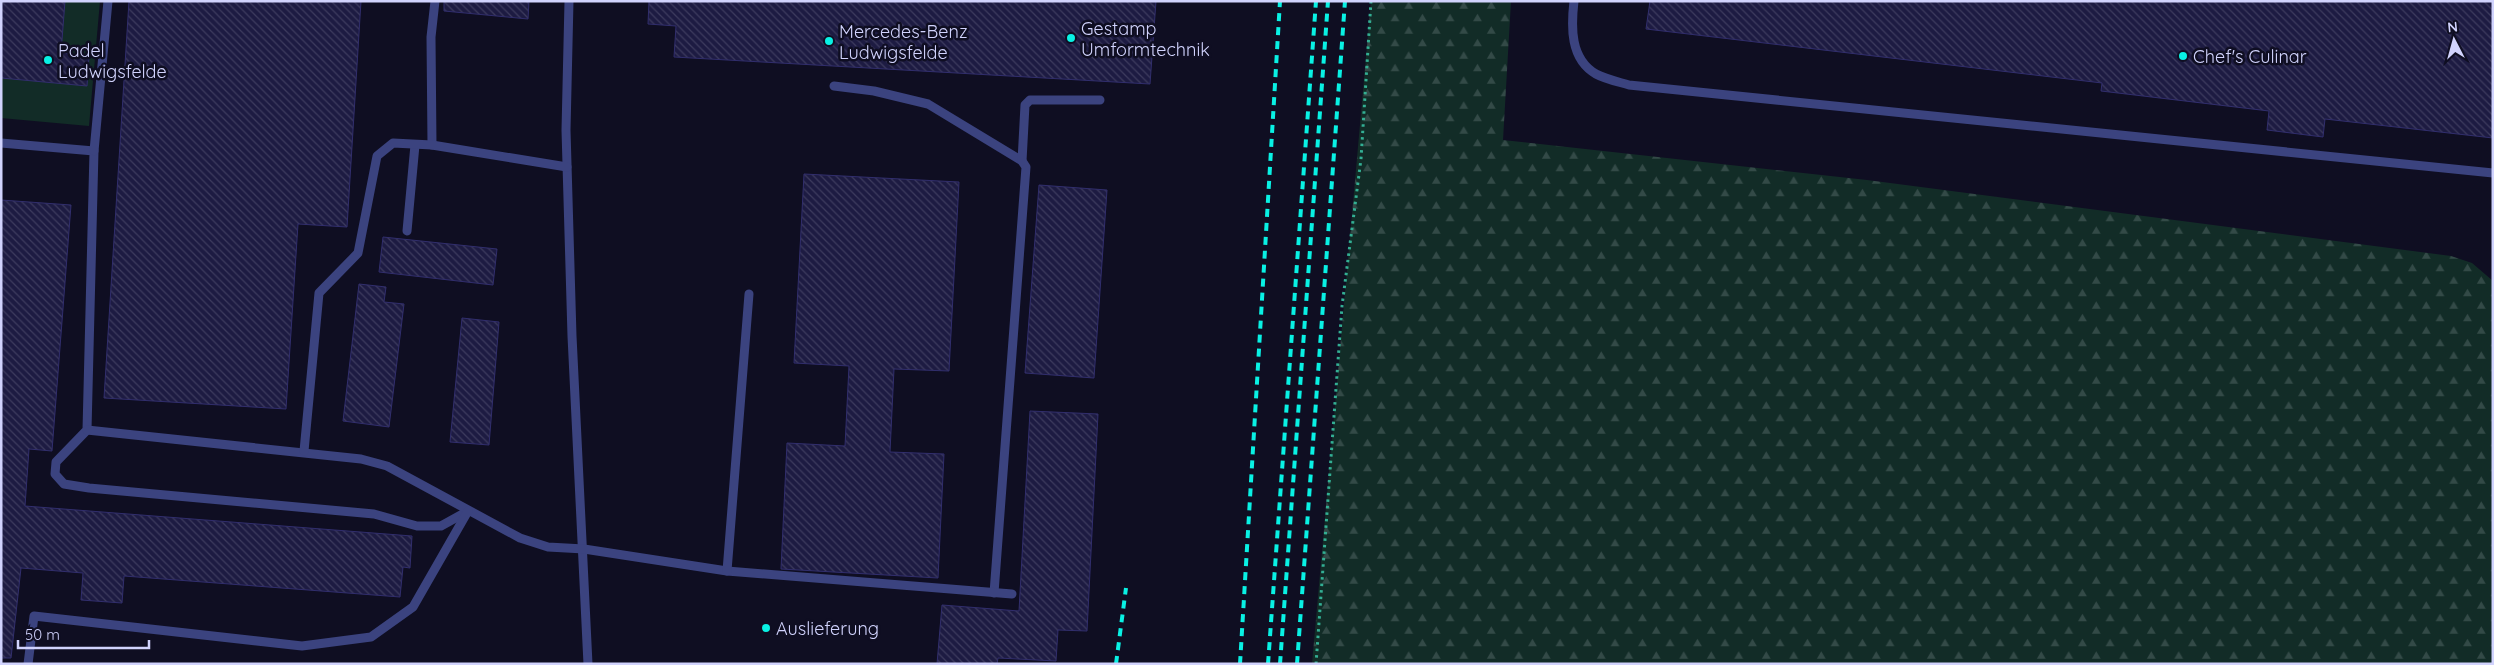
<svg xmlns="http://www.w3.org/2000/svg" width="2494" height="665" font-family="Quicksand,sans-serif">
<style>
.forest{fill:url(#forest-firs)}
.park{fill:#122c27}
.building{fill:url(#building-back-hatch);stroke:#312e6d}
.lines{fill:none;stroke-linecap:round;stroke-linejoin:round}
.path{stroke:#33af94;stroke-width:3;stroke-dasharray:2.5 4;stroke-linecap:butt}
.lane{stroke:#3b437f;stroke-width:9}
.rail{stroke:#09f1e4;stroke-width:4;stroke-dasharray:8 6;stroke-linecap:butt}
.poi-dot{fill:#09f1e4;stroke:#0f0e22;stroke-width:2}
.labels{text-anchor:middle;dominant-baseline:central;stroke-width:5;stroke-linejoin:round;paint-order:stroke}
.poi-label{font-size:18px;fill:#d1d3fd;stroke:#0f0e22;text-anchor:start}
</style>
<defs>
<pattern id="forest-firs" width="22" height="20" patternUnits="userSpaceOnUse" patternTransform="scale(1.25)"><rect width="22" height="20" fill="#122c27"/><path d="M5 1l3.5 6h-7zM16 11l3.5 6h-7z" fill="#334a47"/></pattern>
<pattern id="building-back-hatch" width="6" height="6" patternUnits="userSpaceOnUse" patternTransform="scale(1.25)"><rect width="6" height="6" fill="#1d1b42"/><path d="M-1 5l2 2M0 0l6 6M5-1l2 2" fill="none" stroke="#3d3b5e"/></pattern>
</defs>
<rect width="100%" height="100%" fill="#0f0e22"/>
<!-- forest -->
<polygon class="forest" points="1371,1 1511,1 1503,140 1867,180 2451,256 2472,263 2493,281 2493,664 1312,664"/>
<!-- park -->
<polygon class="park" points="1,1 100,1 89,126 1,118"/>
<!-- building -->
<g class="building">
<polygon points="1,1 65,1 61,53 89,56 87,86 1,78"/>
<polygon points="129,1 361,1 347,227 298,224 286,409 104,398"/>
<polygon points="444,1 529,1 528,19 444,11"/>
<polygon points="649,1 1156,1 1150,84 674,57 676,26 648,24"/>
<polygon points="1650,1 2493,1 2493,138 2325,119 2323,137 2267,130 2269,111 2101,91 2102,83 1646,29"/>
<polygon points="804,174 959,182 949,371 894,369 890,452 944,454 938,578 781,569 787,443 845,446 849,366 794,363"/>
<polygon points="1039,185 1107,190 1094,378 1025,373"/>
<polygon points="1,200 71,205 52,451 29,449 25,506 412,536 410,568 403,567 400,597 124,576 122,603 81,600 83,573 21,568 11,658 1,658"/>
<polygon points="383,237 497,249 493,285 379,272"/>
<polygon points="359,284 386,287 384,302 404,304 389,427 343,421"/>
<polygon points="462,318 499,322 489,445 450,442"/>
<polygon points="1030,411 1098,414 1087,631 1058,630 1056,661 998,658 997,664 937,664 942,605 1019,611"/>
</g>
<g class="lines">
<!-- path -->
<polyline class="path" points="1316,664 1342,306 1361,159 1371,1"/>
<!-- lane -->
<g class="lane">
<polyline points="569,1 566,130 572,336 588,664"/>
<path d="M1574,1c-3,26 -4,58 22,73 9,5 23,8 33,11l864,88"/>
<polyline points="834,86 874,91 928,104 1022,161 1026,167 994,593"/>
<polyline points="1,143 94,151 87,430 56,462 55,474 64,484 89,488 374,514 417,526 441,526 468,511"/>
<polyline points="432,145 431,37 435,1"/>
<polyline points="94,151 108,1"/>
<polyline points="1022,161 1025,105 1030,100 1100,100"/>
<polyline points="407,231 415,145"/>
<polyline points="87,430 361,459 387,466 520,538 548,547 584,549 727,571 1012,594"/>
<polyline points="304,451 319,293 358,253 377,156 393,143 432,145 567,167"/>
<polyline points="727,571 749,294"/>
<polyline points="28,664 34,616 302,646 371,637 413,607 468,511"/>
</g>
<!-- rail -->
<g class="rail">
<polyline points="1116,664 1126,588"/>
<polyline points="1240,664 1280,1"/>
<polyline points="1268,664 1316,1"/>
<polyline points="1280,664 1328,1"/>
<polyline points="1297,664 1345,1"/>
</g>
</g>
<!-- markers -->
<g class="poi-dot">
<circle cx="1071" cy="38" r="5"/>
<circle cx="829" cy="41" r="5"/>
<circle cx="2183" cy="56" r="5"/>
<circle cx="48" cy="60" r="5"/>
<circle cx="766" cy="628" r="5"/>
</g>
<g class="labels">
<!-- poi labels -->
<g class="poi-label">
<text x="1081" y="28">Gestamp<tspan x="1081" dy="21">Umformtechnik</tspan></text>
<text x="839" y="31">Mercedes-Benz<tspan x="839" dy="21">Ludwigsfelde</tspan></text>
<text x="58" y="50">Padel<tspan x="58" dy="21">Ludwigsfelde</tspan></text>
<text x="2193" y="56">Chef's Culinar</text>
<text x="776" y="628">Auslieferung</text>
</g>
</g>
<!-- border -->
<rect width="2494" height="665" fill="none" stroke="#d1d3fd" stroke-width="5"/>
<!-- north arrow -->
<g transform="translate(2454 40) rotate(354)" stroke="#0f0e22" stroke-width="4" paint-order="stroke">
<path d="M0-4L9 19L0 12L-9 19Z" fill="#d1d3fd"/>
<text y="-8" font-size="14" font-weight="bold" text-anchor="middle" fill="#d1d3fd">N</text>
</g>
<!-- scale -->
<path d="M18 640v8h131v-8" fill="none" stroke="#d1d3fd" stroke-width="2.5"/>
<text x="25" y="640" font-size="15" fill="#d1d3fd" stroke="#0f0e22" stroke-width="4" paint-order="stroke">50 m</text>
</svg>
